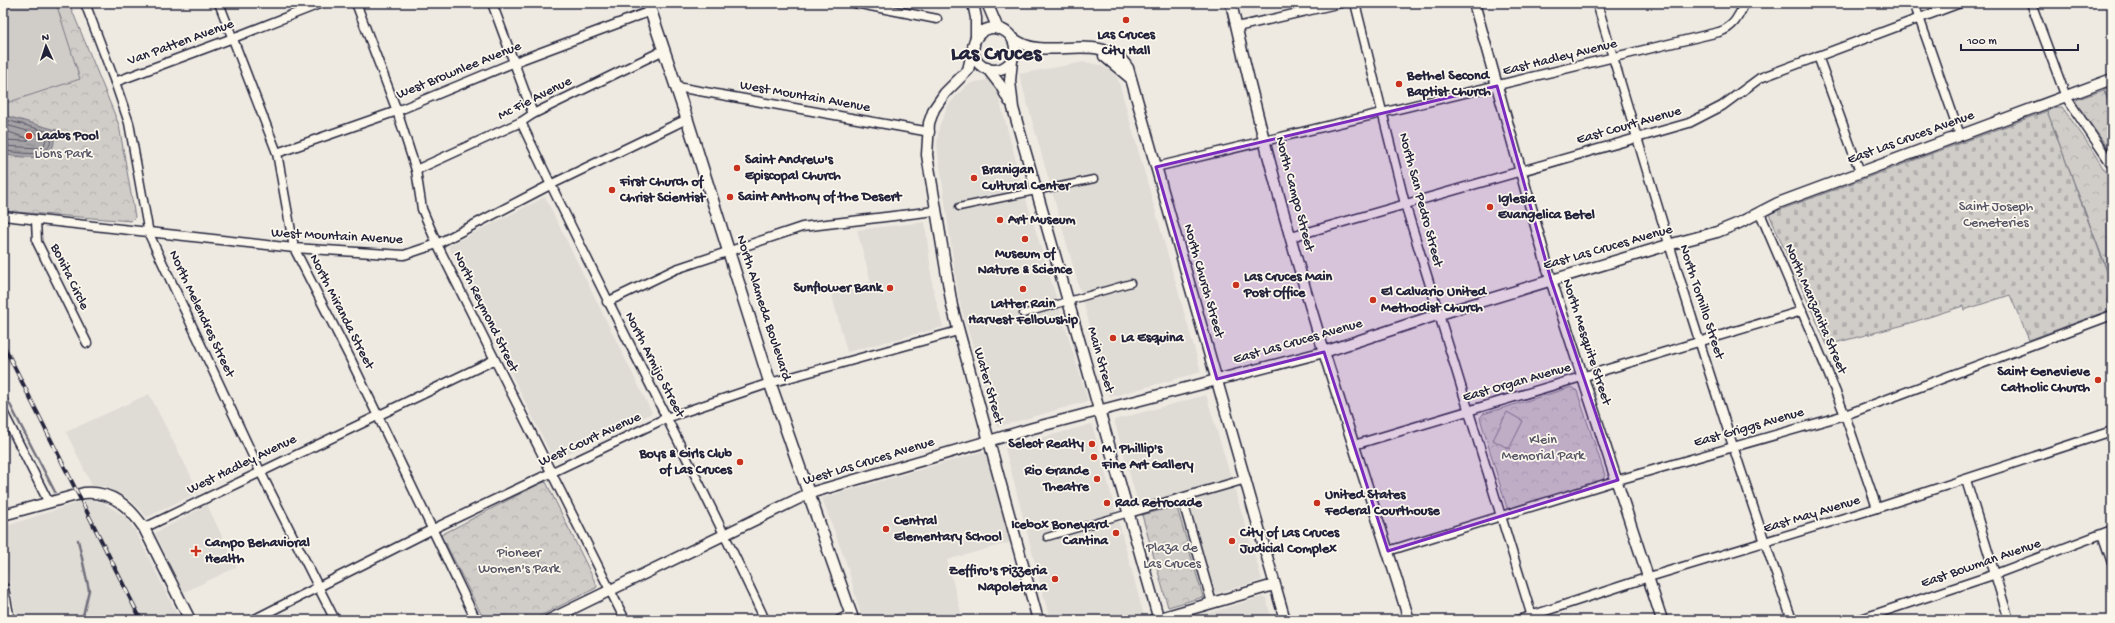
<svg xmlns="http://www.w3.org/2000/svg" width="2115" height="623" font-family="'Gochi Hand',sans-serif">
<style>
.built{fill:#dfdbd5}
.forest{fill:url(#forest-crowns);stroke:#797882}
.cemetery{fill:url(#cemetery-stones);stroke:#797882}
.garden{fill:#d0cdc9;stroke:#797882}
.water{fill:url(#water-ripples);stroke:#716f7c}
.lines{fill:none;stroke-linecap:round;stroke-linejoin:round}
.shore{stroke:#575666;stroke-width:1}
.stream{stroke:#716f7c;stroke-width:2.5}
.pedestrian-casing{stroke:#22223b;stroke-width:9}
.minor-casing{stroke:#22223b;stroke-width:11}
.tertiary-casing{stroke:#22223b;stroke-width:13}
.secondary-casing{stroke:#22223b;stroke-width:14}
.pedestrian{stroke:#fbf7ec;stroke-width:6}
.minor{stroke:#fbf7ec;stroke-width:8}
.tertiary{stroke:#fbf7ec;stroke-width:10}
.secondary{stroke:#fbf7ec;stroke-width:11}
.rail-casing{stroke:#22223b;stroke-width:4}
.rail{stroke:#fbf7ec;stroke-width:2.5;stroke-dasharray:8;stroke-linecap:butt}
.marked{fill:#7b2cbf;fill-opacity:0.2;stroke:#7b2cbf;stroke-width:3;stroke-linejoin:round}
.poi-dot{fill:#c8321e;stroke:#fbf7ec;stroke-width:1.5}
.labels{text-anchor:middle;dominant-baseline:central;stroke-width:3.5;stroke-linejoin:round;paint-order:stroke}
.poi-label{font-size:14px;font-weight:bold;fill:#22223b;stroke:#fbf7ec;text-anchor:start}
.street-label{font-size:14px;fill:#22223b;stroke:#fbf7ec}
.park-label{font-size:14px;fill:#565566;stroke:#fbf7ec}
.town-label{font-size:22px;font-weight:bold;fill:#22223b;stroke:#fbf7ec}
</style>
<defs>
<pattern id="forest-crowns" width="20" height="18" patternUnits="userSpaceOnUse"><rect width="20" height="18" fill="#d0cdc9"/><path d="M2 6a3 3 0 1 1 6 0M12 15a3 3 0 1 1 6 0" fill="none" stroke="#b2b0ae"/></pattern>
<pattern id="cemetery-stones" width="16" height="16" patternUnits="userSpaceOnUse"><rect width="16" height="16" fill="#d0cdc9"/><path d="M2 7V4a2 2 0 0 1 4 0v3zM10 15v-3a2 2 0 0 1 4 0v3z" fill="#b2b0ae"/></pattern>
<pattern id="water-ripples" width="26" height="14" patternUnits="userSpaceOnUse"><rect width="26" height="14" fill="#a6a3a7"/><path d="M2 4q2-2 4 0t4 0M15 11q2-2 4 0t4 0" fill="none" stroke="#878489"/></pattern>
</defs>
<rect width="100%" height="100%" fill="#eeeae2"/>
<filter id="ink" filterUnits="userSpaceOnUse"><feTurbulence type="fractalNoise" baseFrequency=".025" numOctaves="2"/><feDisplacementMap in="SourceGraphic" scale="8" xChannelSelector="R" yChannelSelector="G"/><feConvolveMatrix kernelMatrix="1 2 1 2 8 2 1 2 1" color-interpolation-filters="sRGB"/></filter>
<g filter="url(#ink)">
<!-- built -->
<g class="built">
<polygon points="1085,62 1100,65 1111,71 1118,79 1201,372 1110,397 1019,74"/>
<polygon points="988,80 995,83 1026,199 1088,401 997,427 959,300 937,145 939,127 948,106 956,96 967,85 975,82"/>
<polygon points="545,197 652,413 554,460 448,246"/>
<polygon points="925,222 933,289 943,327 847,352 831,292 871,282 857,230"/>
<polygon points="149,394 199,492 147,517 133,502 123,495 103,486 92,486 66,432"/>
<polygon points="1206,395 1262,580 1168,607 1114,420"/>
<polygon points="1092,424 1144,616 1129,620 1050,620 1005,448"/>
<polygon points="982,452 986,455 1012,542 947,560 963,620 862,620 848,568 822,498"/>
<polygon points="86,500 102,502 126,517 136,532 180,620 17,620 3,546 3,527"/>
<polygon points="207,505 237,567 184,592 155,533"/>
<polygon points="1262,597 1266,598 1272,620 1185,620"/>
</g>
<!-- forest -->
<g class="forest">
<polygon points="3,3 69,3 119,125 135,217 131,221 3,211"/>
<polygon points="2104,90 2112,113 2112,154 2075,102 2078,99"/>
<polygon points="2057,107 2062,107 2085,139 2112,182 2112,283 2047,111"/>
<polygon points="1572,387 1577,391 1605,475 1602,481 1510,509 1507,508 1480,418 1483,414"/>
<polygon points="546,482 597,586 596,588 532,620 484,620 445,542 442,540 441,535 541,483"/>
<polygon points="1174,507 1177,508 1203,597 1168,607 1142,515"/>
</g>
<!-- cemetery -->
<g class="cemetery">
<polygon points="2112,86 2112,111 2104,89"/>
<polygon points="2047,111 2112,285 2112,309 2029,340 2010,295 1964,310 1963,306 1904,325 1827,345 1769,214"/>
</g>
<!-- garden -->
<g class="garden">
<polygon points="15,3 56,3 80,79 3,104 3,7"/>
<polygon points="1507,412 1523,421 1509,449 1493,440"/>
</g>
<!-- water -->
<path class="water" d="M3,115l57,16 -6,1c4,35 -28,24 -51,23z"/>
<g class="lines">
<!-- shore -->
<g class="shore">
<path d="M3,119l46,13c2,4 2,8 1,12 -6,16 -33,7 -47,7"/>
<polyline points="3,124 45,136 46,139 44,146 40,148 3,146"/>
<polyline points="3,130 29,139 27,141 3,140"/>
</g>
<!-- stream -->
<g class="stream">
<polyline points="3,391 55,492"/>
<polyline points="78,540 89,590 82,620"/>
</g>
<!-- pedestrian casing -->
<g class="pedestrian-casing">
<g id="pedestrian">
<polyline points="959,207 1094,179"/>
<polyline points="1023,314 1131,283"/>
<polyline points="1047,537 1129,513"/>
</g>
</g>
<!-- minor casing -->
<g class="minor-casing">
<g id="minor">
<polyline points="85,3 115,82 129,123 149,234 260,471 335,620"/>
<polyline points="219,3 277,153 294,248 351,360 476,620"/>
<polyline points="356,3 397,111 416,170 422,209 437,244 625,620"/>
<polyline points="492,3 533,114"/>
<polyline points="855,3 937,19"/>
<polyline points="1355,3 1405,204 1533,620"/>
<path d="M1597,3c61,207 123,413 195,617"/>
<polyline points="1914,3 1960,135"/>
<polyline points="2031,3 2066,97 2112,165"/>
<polyline points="1237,27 1341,3"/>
<polyline points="1818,56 1860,172"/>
<polyline points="115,82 233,38 322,3"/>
<polyline points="677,87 930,132"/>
<path d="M521,122c78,167 166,330 244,498"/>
<polyline points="277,153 397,111 515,62 651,11"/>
<path d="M1156,167l563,-135c15,-5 19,-15 26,-29"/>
<polyline points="416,170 521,122 533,114 664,50"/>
<polyline points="1760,213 1824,363 1845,415 1877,508"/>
<polyline points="3,216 294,248 404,255 437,244 550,185 687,119"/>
<polyline points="36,220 37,242 87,343"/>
<polyline points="1291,237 1689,123 1722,106 1760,78 1960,3"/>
<polyline points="607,302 676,269 802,227 935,211"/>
<polyline points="3,412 49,503"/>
<polyline points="1354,445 1802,311"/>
<polyline points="1966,480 2009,620"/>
<polyline points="1182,498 1212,603"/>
<polyline points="1129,513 1246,479"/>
<polyline points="144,528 494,360"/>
<polyline points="2102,534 2112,563"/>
<polyline points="1388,551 1618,480 1845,415 2112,315"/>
<polyline points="253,620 433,529 666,418 770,383 958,331"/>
<polyline points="839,620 852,613"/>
<polyline points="1518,620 1649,577 1877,508 2112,431"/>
<polyline points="1858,620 1993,575 2112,530"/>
</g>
</g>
<!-- tertiary casing -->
<g class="tertiary-casing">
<g id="tertiary">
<polyline points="973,3 976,18 976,39"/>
<polyline points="987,3 998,29"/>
<path d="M1231,3c26,117 58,234 93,349 28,90 58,178 85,268"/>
<polyline points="1474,3 1551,280 1662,620"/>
<circle cx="994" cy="49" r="21"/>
<path d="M1013,38c31,27 88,-11 115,30l157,552"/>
<polyline points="974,45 968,70 945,93 934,109 929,123 927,155 952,306 1038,620"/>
<polyline points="1104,56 1129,77"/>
<polyline points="1012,60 1010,81 1013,108 1159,620"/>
<polyline points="987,68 1001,86 1009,101"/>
<path d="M3,515l81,-22c28,-2 45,13 60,35l46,92"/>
<polyline points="3,588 9,620"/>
<polyline points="549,620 810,493 1033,428 1324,352 1440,314 1668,245 1717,232 1739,223 1778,203 2112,79"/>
<polyline points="1153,620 1274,585"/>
</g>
</g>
<!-- secondary casing -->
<g class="secondary-casing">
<polyline id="secondary" points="648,3 687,119 770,383 853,620"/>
</g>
<!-- pedestrian -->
<use href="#pedestrian" class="pedestrian"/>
<!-- minor -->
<use href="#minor" class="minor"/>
<!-- tertiary -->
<use href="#tertiary" class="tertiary"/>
<!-- secondary -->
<use href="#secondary" class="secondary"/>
<!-- rail casing -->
<g class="rail-casing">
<polyline id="rail" points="3,344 141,620"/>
</g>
<!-- rail -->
<use href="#rail" class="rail"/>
</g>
</g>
<!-- marked area -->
<path class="marked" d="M1497,86l54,194 67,200 -230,71 -64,-199 -107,27 -61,-212z"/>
<!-- markers -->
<g class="poi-dot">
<circle cx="1126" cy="20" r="4"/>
<circle cx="1399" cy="84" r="4"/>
<circle cx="29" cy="136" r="4"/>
<circle cx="737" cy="168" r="4"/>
<circle cx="974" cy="178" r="4"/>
<circle cx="612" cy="190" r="4"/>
<circle cx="730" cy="197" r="4"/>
<circle cx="1490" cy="207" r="4"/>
<circle cx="1000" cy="220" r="4"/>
<circle cx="1025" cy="239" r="4"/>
<circle cx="1236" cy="285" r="4"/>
<circle cx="890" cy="288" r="4"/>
<circle cx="1023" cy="289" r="4"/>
<circle cx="1373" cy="300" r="4"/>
<circle cx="1113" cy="338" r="4"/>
<circle cx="2098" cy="380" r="4"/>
<circle cx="1092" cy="444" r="4"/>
<circle cx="1094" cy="457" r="4"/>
<circle cx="740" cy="462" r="4"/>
<circle cx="1097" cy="479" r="4"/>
<circle cx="1107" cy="503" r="4"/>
<circle cx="1317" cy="503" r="4"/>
<circle cx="886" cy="529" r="4"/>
<circle cx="1116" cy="533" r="4"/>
<circle cx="1232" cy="541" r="4"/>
<path d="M194 545h4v4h4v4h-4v4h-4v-4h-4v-4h4z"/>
<circle cx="1055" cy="579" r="4"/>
</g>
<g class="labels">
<!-- poi labels -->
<g class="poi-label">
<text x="1126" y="35" text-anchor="middle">Las Cruces<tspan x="1126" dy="16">City Hall</tspan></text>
<text x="1407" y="76">Bethel Second<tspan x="1407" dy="16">Baptist Church</tspan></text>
<text x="37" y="136">Laabs Pool</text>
<text x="745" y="160">Saint Andrew's<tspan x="745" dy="16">Episcopal Church</tspan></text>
<text x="982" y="170">Branigan<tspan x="982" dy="16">Cultural Center</tspan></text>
<text x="620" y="182">First Church of<tspan x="620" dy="16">Christ Scientist</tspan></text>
<text x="738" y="197">Saint Anthony of the Desert</text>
<text x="1498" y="199">Iglesia<tspan x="1498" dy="16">Evangelica Betel</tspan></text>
<text x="1008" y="220">Art Museum</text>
<text x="1025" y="254" text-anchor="middle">Museum of<tspan x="1025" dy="16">Nature &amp; Science</tspan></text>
<text x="1244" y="277">Las Cruces Main<tspan x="1244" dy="16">Post Office</tspan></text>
<text x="882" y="288" text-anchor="end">Sunflower Bank</text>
<text x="1381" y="292">El Calvario United<tspan x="1381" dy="16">Methodist Church</tspan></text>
<text x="1023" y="304" text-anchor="middle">Latter Rain<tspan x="1023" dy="16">Harvest Fellowship</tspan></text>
<text x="1121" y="338">La Esquina</text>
<text x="2090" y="372" text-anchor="end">Saint Genevieve<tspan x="2090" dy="16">Catholic Church</tspan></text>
<text x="1084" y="444" text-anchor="end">Select Realty</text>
<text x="1102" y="449">M. Phillip's<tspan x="1102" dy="16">Fine Art Gallery</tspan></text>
<text x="732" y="454" text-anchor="end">Boys &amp; Girls Club<tspan x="732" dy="16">of Las Cruces</tspan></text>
<text x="1089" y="471" text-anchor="end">Rio Grande<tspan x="1089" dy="16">Theatre</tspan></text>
<text x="1325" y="495">United States<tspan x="1325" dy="16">Federal Courthouse</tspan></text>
<text x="1115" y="503">Rad Retrocade</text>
<text x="894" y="521">Central<tspan x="894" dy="16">Elementary School</tspan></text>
<text x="1108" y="525" text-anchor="end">Icebox Boneyard<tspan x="1108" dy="16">Cantina</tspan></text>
<text x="1240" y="533">City of Las Cruces<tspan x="1240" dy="16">Judicial Complex</tspan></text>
<text x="205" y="543">Campo Behavioral<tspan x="205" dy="16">Health</tspan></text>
<text x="1047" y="571" text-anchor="end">Zeffiro's Pizzeria<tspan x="1047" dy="16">Napoletana</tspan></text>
</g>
<!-- street labels -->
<g class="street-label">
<text transform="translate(181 43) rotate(-20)">Van Patten Avenue</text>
<text transform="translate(1560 58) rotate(-14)">East Hadley Avenue</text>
<text transform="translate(459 71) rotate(-22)">West Brownlee Avenue</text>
<text transform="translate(805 97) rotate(10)">West Mountain Avenue</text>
<text transform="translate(535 99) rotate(-27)">Mc Fie Avenue</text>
<text transform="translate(1629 126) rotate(-16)">East Court Avenue</text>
<text transform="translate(1911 138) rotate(-20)">East Las Cruces Avenue</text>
<text transform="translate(1294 194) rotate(75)">North Campo Street</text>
<text transform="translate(1420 200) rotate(75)">North San Pedro Street</text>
<text transform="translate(337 237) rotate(3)">West Mountain Avenue</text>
<text transform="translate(1608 248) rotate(-16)">East Las Cruces Avenue</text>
<text transform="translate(69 277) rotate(64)">Bonita Circle</text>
<text transform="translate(1203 281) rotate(74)">North Church Street</text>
<text transform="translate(1701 302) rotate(72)">North Tornillo Street</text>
<text transform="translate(763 308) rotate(72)">North Alameda Boulevard</text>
<text transform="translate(1815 309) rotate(67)">North Manzanita Street</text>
<text transform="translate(341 312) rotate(63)">North Miranda Street</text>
<text transform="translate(485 312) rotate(64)">North Reymond Street</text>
<text transform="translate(201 314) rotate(65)">North Melendres Street</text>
<text transform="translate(1298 342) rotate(-16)">East Las Cruces Avenue</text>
<text transform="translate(1586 342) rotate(72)">North Mesquite Street</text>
<text transform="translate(1100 360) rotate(74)">Main Street</text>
<text transform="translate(654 365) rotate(63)">North Armijo Street</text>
<text transform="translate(1517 383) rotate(-16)">East Organ Avenue</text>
<text transform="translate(988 386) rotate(74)">Water Street</text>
<text transform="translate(1749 428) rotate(-16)">East Griggs Avenue</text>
<text transform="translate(590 440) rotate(-25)">West Court Avenue</text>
<text transform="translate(869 462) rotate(-17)">West Las Cruces Avenue</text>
<text transform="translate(242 465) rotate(-26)">West Hadley Avenue</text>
<text transform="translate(1812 515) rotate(-17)">East May Avenue</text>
<text transform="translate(1981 564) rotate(-19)">East Bowman Avenue</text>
</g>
<!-- park labels -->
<g class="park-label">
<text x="63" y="154">Lions Park</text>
<text x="1996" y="207">Saint Joseph<tspan x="1996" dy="16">Cemeteries</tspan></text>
<text x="1543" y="440">Klein<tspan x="1543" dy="16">Memorial Park</tspan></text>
<text x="1172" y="548">Plaza de<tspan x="1172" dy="16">Las Cruces</tspan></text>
<text x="519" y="553">Pioneer<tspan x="519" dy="16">Women's Park</tspan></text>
</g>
<!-- town labels -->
<g class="town-label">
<text x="996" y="55">Las Cruces</text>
</g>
</g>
<!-- margin -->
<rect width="2115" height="623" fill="none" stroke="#fbf7ec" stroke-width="16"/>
<rect x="8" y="8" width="2099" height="607" fill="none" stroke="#22223b" stroke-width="1.5" filter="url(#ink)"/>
<!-- north arrow -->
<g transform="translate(46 46) rotate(357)" stroke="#fbf7ec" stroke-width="3" paint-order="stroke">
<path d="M0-3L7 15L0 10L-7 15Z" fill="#22223b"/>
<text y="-6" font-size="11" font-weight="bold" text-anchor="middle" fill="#22223b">N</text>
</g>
<!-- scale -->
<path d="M1961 44v6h117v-6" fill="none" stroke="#22223b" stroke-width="2"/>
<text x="1967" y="44" font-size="12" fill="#22223b" stroke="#fbf7ec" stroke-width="3" paint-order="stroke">100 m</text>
</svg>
